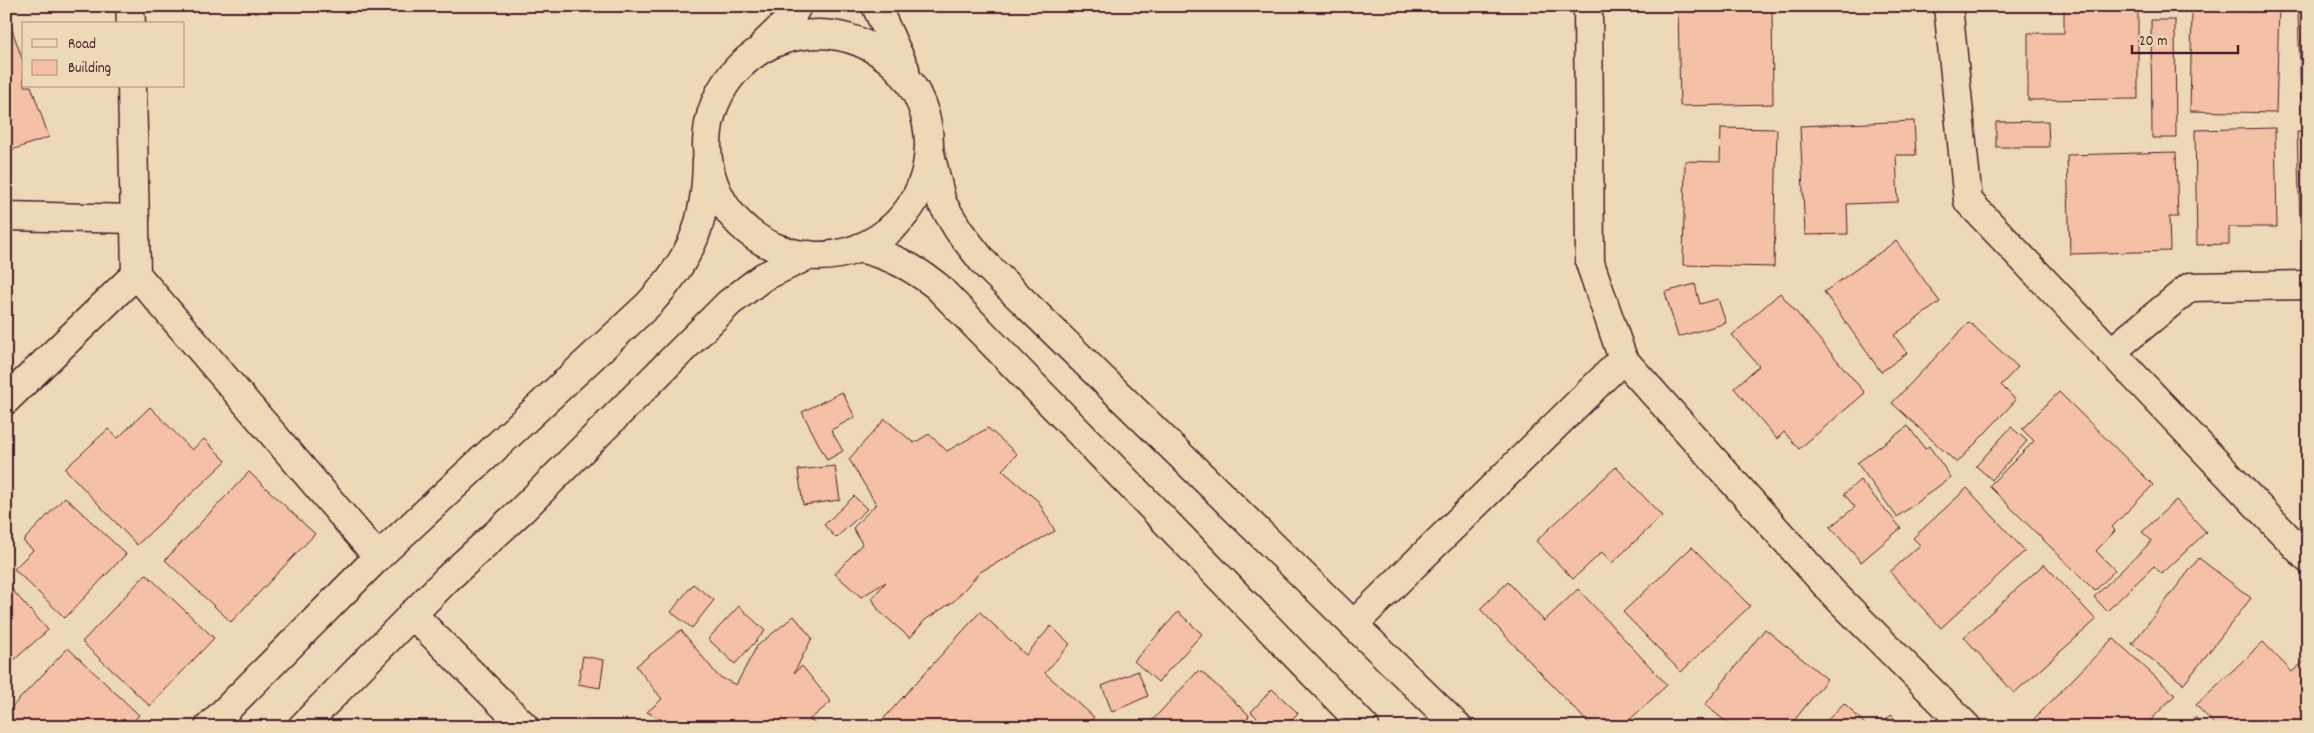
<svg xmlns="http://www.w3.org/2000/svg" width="2314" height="733" font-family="Dekko,sans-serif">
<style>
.building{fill:#f5c1a6;stroke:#4a1f2b}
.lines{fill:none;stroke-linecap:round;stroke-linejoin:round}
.minor-casing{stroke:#4a1f2b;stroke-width:31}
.tertiary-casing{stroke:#4a1f2b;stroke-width:31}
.minor{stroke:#edd9b7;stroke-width:28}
.tertiary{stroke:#edd9b7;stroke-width:28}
</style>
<rect width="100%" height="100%" fill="#edd9b7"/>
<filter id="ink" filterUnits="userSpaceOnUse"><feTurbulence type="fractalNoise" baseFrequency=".02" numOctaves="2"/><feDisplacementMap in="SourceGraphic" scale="10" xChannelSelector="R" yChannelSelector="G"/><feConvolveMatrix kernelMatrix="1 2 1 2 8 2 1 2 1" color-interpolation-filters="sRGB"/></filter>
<g filter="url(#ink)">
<!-- building -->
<g class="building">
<polygon points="1678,6 1772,6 1773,104 1680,106"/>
<polygon points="2064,6 2138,6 2138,99 2028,100 2028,33 2064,33"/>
<polygon points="2262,6 2279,6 2276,113 2190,111 2192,10 2262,12"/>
<polygon points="2298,12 2308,12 2308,102 2301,102"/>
<polygon points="2151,20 2175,20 2176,138 2152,138"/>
<polygon points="9,21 24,64 24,86 31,86 49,137 6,152 6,22"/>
<polygon points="1914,121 1916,155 1896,155 1898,202 1847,204 1848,234 1805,235 1800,126"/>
<polygon points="2048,121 2049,147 1996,147 1996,122"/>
<polygon points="1721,128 1777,129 1774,267 1683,265 1685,161 1720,162"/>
<polygon points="2275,128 2277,227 2229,227 2229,244 2197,245 2195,130"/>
<polygon points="2297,132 2308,132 2308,222 2300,222"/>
<polygon points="2176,152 2178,217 2169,217 2170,251 2070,254 2067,155"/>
<polygon points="1896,241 1940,302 1894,335 1907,353 1881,372 1824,292"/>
<polygon points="1695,284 1700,304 1718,299 1726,323 1678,337 1665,292"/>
<polygon points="1780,293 1865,393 1799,449 1784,432 1777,439 1734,388 1759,366 1732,335"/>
<polygon points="1969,322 2018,367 2001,385 2016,400 1957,463 1892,403"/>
<polygon points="842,392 855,417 831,430 843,451 827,460 802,412"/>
<polygon points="2059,392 2153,485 2112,527 2115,531 2096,551 2115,570 2095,591 1989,486 2034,441 2022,429"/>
<polygon points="150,407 192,450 204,439 226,461 137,545 65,469 108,429 118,438"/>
<polygon points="885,419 914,443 929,434 947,451 988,428 1017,454 1002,470 1038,501 1055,531 980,572 954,601 925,620 910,638 879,611 872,598 886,582 861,597 835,574 862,544 853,528 876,504 849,459"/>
<polygon points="1908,426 1925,449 1929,446 1951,477 1897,517 1857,463"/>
<polygon points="2011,427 2027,441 1992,480 1976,466"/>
<polygon points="835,466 840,500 803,505 798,470"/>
<polygon points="1616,467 1662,516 1612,563 1602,552 1573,579 1536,541"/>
<polygon points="249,472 315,534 231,622 165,560"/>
<polygon points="1860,480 1901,528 1861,562 1830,527 1855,507 1844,494"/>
<polygon points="1967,488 2025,551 1941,628 1890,572 1920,545 1913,538"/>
<polygon points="854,496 867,509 836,538 824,525"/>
<polygon points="65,497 126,554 65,618 14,569 33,550 23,541"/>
<polygon points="2176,500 2206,532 2162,574 2154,566 2107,611 2094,597 2152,541 2142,532"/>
<polygon points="1692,547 1750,606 1681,672 1623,612"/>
<polygon points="2199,558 2251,598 2184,684 2132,644"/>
<polygon points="2044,564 2096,620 2014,693 1964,637"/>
<polygon points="146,574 214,638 150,706 82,642"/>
<polygon points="1508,582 1544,621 1578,589 1667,685 1622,727 1592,727 1480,609"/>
<polygon points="6,583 48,630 6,667"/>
<polygon points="693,584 714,600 692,628 671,612"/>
<polygon points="739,606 765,631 735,664 708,639"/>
<polygon points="980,612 1026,655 1051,626 1070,644 1045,673 1094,717 1085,727 876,727"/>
<polygon points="1178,612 1202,634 1158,682 1134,661"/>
<polygon points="794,616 812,638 794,673 802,666 831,702 809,720 822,727 670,727 671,725 647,712 662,699 636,666 681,630 718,676 736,685 757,646"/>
<polygon points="1765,629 1827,679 1789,727 1733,727 1705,705"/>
<polygon points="2113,638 2175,695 2144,727 2036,727 2031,722"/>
<polygon points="2263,642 2292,672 2308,658 2308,715 2295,727 2217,727 2196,705"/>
<polygon points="68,648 139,715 128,727 7,727 6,713"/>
<polygon points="583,656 604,660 600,688 578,684"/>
<polygon points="1138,671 1148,696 1112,712 1102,686"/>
<polygon points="1198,671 1203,673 1249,715 1244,727 1146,727"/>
<polygon points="1272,689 1298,713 1284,727 1267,727 1251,712"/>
<polygon points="1844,703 1868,727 1821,727"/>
<polygon points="1891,715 1903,727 1880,727"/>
<polygon points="2195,717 2203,727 2184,727"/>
</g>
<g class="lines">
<!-- minor casing -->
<g class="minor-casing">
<g id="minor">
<polyline points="130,6 131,24"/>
<polyline points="1588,6 1590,263 1623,359 1834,594 1967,727"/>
<polyline points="1948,6 1968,201 2308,559"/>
<polyline points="132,86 136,274 378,557"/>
<polyline points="6,216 135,219"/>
<polyline points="2111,352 2190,287 2308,285"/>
<polyline points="6,400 136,274"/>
<polyline points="412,614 525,727"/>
<polyline points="1354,624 1623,359"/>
</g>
</g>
<!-- tertiary casing -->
<g class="tertiary-casing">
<g id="tertiary">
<polyline points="876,6 905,69"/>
<circle cx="818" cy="145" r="111"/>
<polyline points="764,44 791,18 797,6"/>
<polyline points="930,153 942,203 959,231 984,263 1458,727"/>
<path d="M859,248c32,8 52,18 78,38l428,441"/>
<path d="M209,727l169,-170 271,-253c43,-47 57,-80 58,-144"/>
<polyline points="302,727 447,579 522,510 729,303 763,277 809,255"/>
</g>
</g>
<!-- minor -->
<use href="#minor" class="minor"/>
<!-- tertiary -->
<use href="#tertiary" class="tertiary"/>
</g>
</g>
<!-- margin -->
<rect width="2314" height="733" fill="none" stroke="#edd9b7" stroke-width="25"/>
<rect x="12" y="12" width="2289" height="708" fill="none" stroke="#4a1f2b" stroke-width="2" filter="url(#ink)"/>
<!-- legend -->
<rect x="22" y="22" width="162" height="65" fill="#edd9b7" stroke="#ac8f7f"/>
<rect x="32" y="39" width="25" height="8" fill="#edd9b7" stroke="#ac8f7f"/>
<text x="68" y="48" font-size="15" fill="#4a1f2b">Road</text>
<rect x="32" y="60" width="25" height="15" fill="#f5c1a6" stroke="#ac8f7f"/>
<text x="68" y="72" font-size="15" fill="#4a1f2b">Building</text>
<!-- scale -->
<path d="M2132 45v8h106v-8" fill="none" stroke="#4a1f2b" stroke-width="2.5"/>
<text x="2139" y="45" font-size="15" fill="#4a1f2b" stroke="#edd9b7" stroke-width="4" paint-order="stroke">20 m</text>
</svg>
